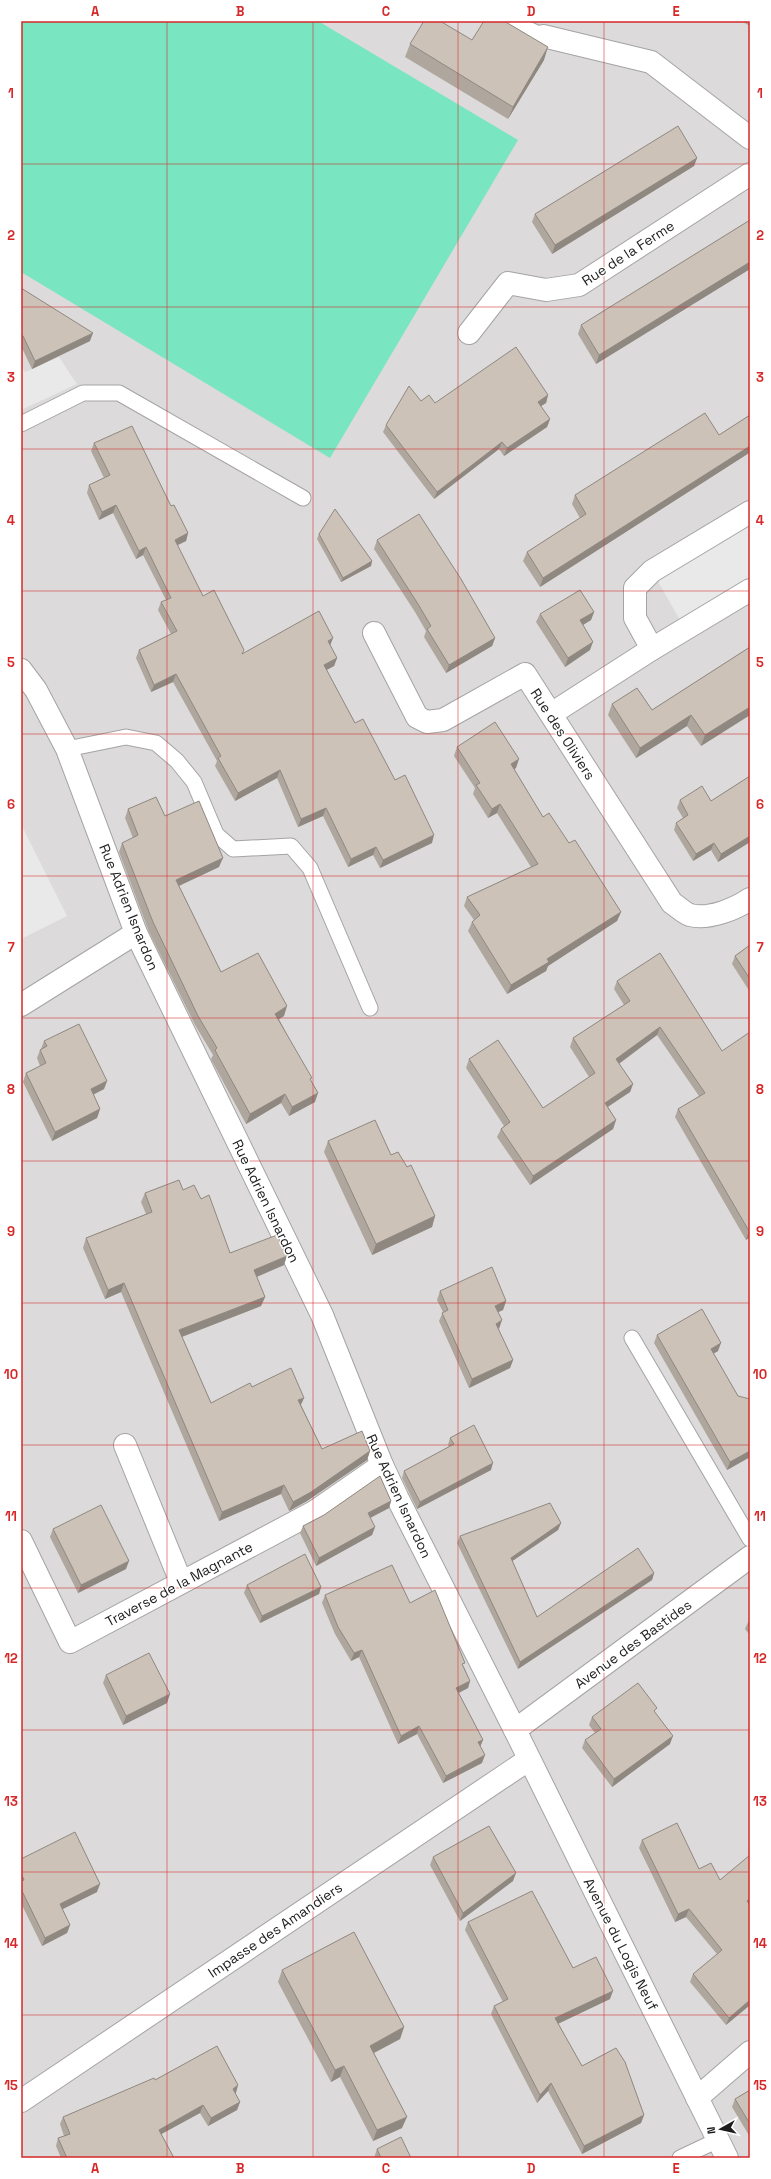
<svg xmlns="http://www.w3.org/2000/svg" width="771" height="2179" font-family="'Space Grotesk',sans-serif">
<style>
.residential{fill:#dcdada}
.pitch{fill:#79e5c1}
.parking{fill:#e9e9e9}
.lines{fill:none;stroke-linecap:round;stroke-linejoin:round}
.service-casing{stroke:#a4a4a4;stroke-width:17}
.minor-casing{stroke:#a4a4a4;stroke-width:24}
.service{stroke:#fff;stroke-width:15}
.minor{stroke:#fff;stroke-width:22}
.wall{fill:#afa79e}
.shaded-wall{fill:#8f8881}
.building{fill:#ccc2b8;stroke:#8f8881}
.grid{fill:none;stroke:#d62828;stroke-width:1;stroke-opacity:0.55}
.labels{text-anchor:middle;dominant-baseline:central;stroke-width:3;stroke-linejoin:round;paint-order:stroke}
.street-label{font-size:14px;fill:#1d1d1d;stroke:#fff}
.neatline{fill:none;stroke:#d62828;stroke-width:1.5}
.grid-label{font-size:13px;text-anchor:middle;font-weight:bold;fill:#d62828}
</style>
<rect width="100%" height="100%" fill="#efece2"/>
<!-- residential -->
<rect class="residential" x="21" y="21" width="729" height="2137"/>
<!-- pitch -->
<polygon class="pitch" points="21,21 318,21 518,140 330,458 21,272"/>
<!-- parking -->
<g class="parking">
<polygon points="59,357 77,384 21,410 21,365 25,372"/>
<polygon points="750,512 750,590 685,629 652,571"/>
<polygon points="21,824 67,916 21,939"/>
</g>
<g class="lines">
<!-- service casing -->
<g class="service-casing">
<g id="service">
<polyline points="511,21 543,36"/>
<polyline points="21,424 83,393 119,393 303,498"/>
<polyline points="67,749 126,737 156,743 177,761 194,782 216,834 233,849 291,846 310,868 370,1008"/>
<polyline points="632,1338 750,1539"/>
<polyline points="680,2158 718,2140"/>
</g>
</g>
<!-- minor casing -->
<g class="minor-casing">
<g id="minor">
<polyline points="543,36 651,62 750,138"/>
<polyline points="469,333 508,283 546,290 579,285 750,174"/>
<polyline points="750,512 652,571 635,588 635,618 652,649 750,590"/>
<path d="M374,633l43,84 10,5 16,-2 82,-46 147,229c5,3 12,10 18,12 19,5 45,-6 60,-16"/>
<polyline points="21,670 36,690 67,749 136,933 322,1315 382,1465 398,1499 515,1730 727,2158"/>
<polyline points="551,714 652,649"/>
<polyline points="21,1005 136,933"/>
<polyline points="125,1445 181,1582"/>
<polyline points="21,1541 70,1642 314,1512 382,1465"/>
<polyline points="515,1730 750,1557"/>
<polyline points="697,2098 750,2052"/>
<polyline points="21,2101 528,1760"/>
</g>
</g>
<!-- service -->
<use href="#service" class="service"/>
<!-- minor -->
<use href="#minor" class="minor"/>
</g>
<!-- wall -->
<g class="wall">
<polygon points="741,21 750,21 750,26"/>
<polygon points="472,40 544,60 508,119 405,57 410,44"/>
<polygon points="697,158 694,166 552,254 532,222 535,214"/>
<polygon points="750,220 750,269 596,364 578,334 581,325"/>
<polygon points="21,288 90,341 32,369 21,346"/>
<polygon points="548,395 546,403 540,406 550,419 547,427 504,456 499,449 434,499 383,432 386,425 421,401 435,403"/>
<polygon points="750,415 750,454 749,453 540,587 523,561 527,552 580,518 572,504 575,495 719,435"/>
<polygon points="94,443 171,506 188,533 186,541 177,545 203,596 243,653 330,645 337,658 334,666 326,670 355,723 395,780 432,843 380,868 373,855 348,867 323,816 298,827 277,778 235,801 215,766 217,761 173,682 151,692 136,658 139,650 171,634 158,610 161,602 166,600 143,555 136,559 113,513 99,520 87,493 89,485 104,478 91,451"/>
<polygon points="319,534 372,561 371,566 341,582 317,539"/>
<polygon points="377,540 495,638 492,646 446,673 424,637 426,631 415,612 374,549"/>
<polygon points="594,612 591,620 583,625 590,650 565,667 536,622 540,614"/>
<polygon points="750,647 750,715 701,746 687,726 636,758 608,715 612,704 652,710"/>
<polygon points="457,747 516,768 514,769 543,817 569,843 621,912 617,921 548,966 546,971 507,994 468,931 472,922 474,920 464,906 467,897 531,867 497,813 488,818 473,794 475,788 454,756"/>
<polygon points="750,776 750,842 718,862 711,850 693,861 674,830 676,823 683,818 677,808 680,800 711,801"/>
<polygon points="128,809 165,816 219,867 179,886 221,972 284,1016 279,1019 311,1081 315,1102 289,1116 281,1103 246,1124 213,1063 211,1059 213,1055 195,1025 149,932 119,852 122,843 133,838 125,818"/>
<polygon points="750,945 750,992 732,964 735,956"/>
<polygon points="617,981 722,1051 750,1237 746,1240 675,1117 678,1109 699,1096 657,1035 619,1064 633,1084 630,1092 608,1107 616,1120 613,1129 530,1185 497,1137 501,1129 504,1126 466,1068 469,1059 543,1108 589,1077 570,1047 573,1038 624,1005 614,989"/>
<polygon points="44,1041 107,1081 104,1089 93,1095 100,1109 97,1118 52,1141 23,1082 26,1073 40,1066 37,1058 40,1050 41,1049"/>
<polygon points="328,1141 391,1155 407,1167 435,1216 432,1227 372,1255 324,1152"/>
<polygon points="183,1190 201,1199 230,1253 284,1265 257,1277 265,1297 261,1306 182,1337 211,1403 252,1387 301,1405 322,1449 370,1451 367,1460 307,1501 289,1511 281,1494 219,1521 121,1292 105,1299 83,1248 86,1238 146,1214 141,1202 145,1193"/>
<polygon points="440,1291 506,1301 503,1310 498,1312 498,1329 513,1360 510,1368 469,1388 439,1321 443,1312 437,1300"/>
<polygon points="657,1335 718,1351 713,1353 738,1396 750,1457 727,1470 654,1343"/>
<polygon points="450,1438 491,1470 417,1509 402,1478 404,1471 449,1447 448,1445"/>
<polygon points="391,1501 389,1508 370,1518 375,1527 372,1535 316,1566 300,1533 303,1526"/>
<polygon points="561,1523 558,1530 512,1561 537,1617 654,1573 652,1580 518,1669 457,1543 460,1536"/>
<polygon points="53,1529 126,1569 78,1593 50,1537"/>
<polygon points="247,1585 321,1587 319,1594 260,1623 244,1593"/>
<polygon points="325,1595 410,1603 464,1667 470,1681 468,1688 458,1693 483,1740 480,1746 482,1763 443,1783 417,1734 398,1744 359,1657 351,1661 335,1634 322,1603"/>
<polygon points="750,1619 750,1635 745,1629 749,1620"/>
<polygon points="106,1675 167,1703 123,1725 103,1683"/>
<polygon points="655,1713 670,1744 612,1787 582,1748 585,1740 595,1733 589,1725 592,1717"/>
<polygon points="642,1840 699,1869 720,1880 750,1904 749,1904 750,2005 726,2025 690,1982 693,1974 717,1954 686,1917 675,1922 639,1848"/>
<polygon points="433,1857 513,1881 460,1921 430,1865"/>
<polygon points="21,1859 97,1892 62,1909 70,1925 67,1933 42,1946 21,1903"/>
<polygon points="468,1922 573,1968 610,1999 558,2024 582,2066 644,2115 641,2123 582,2154 548,2091 537,2103 491,2014 494,2006 503,2002 465,1930"/>
<polygon points="282,1970 404,2027 400,2039 374,2053 402,2128 373,2141 340,2077 331,2082 278,1982"/>
<polygon points="155,2080 238,2085 235,2093 240,2102 237,2110 208,2126 200,2113 161,2134 174,2158 61,2158 56,2146 58,2138 64,2136 60,2124 63,2117"/>
<polygon points="750,2090 750,2137 732,2107 735,2099"/>
<polygon points="377,2149 411,2158 374,2158"/>
</g>
<!-- shaded-wall -->
<g class="shaded-wall">
<polygon points="548,47 544,60 508,119 513,107"/>
<polygon points="697,158 694,166 552,254 555,245"/>
<polygon points="750,262 750,269 596,364 599,355"/>
<polygon points="93,333 90,341 32,369 35,361"/>
<polygon points="548,395 546,403 535,410 538,402"/>
<polygon points="550,419 547,427 504,456 507,448"/>
<polygon points="502,442 499,449 434,499 437,492"/>
<polygon points="750,446 749,453 540,587 543,578"/>
<polygon points="116,505 113,513 99,520 102,512"/>
<polygon points="188,533 186,541 172,548 175,540"/>
<polygon points="146,547 143,555 136,559 139,551"/>
<polygon points="372,561 371,566 341,582 343,578"/>
<polygon points="594,612 591,620 576,629 580,620"/>
<polygon points="333,638 330,646 328,641"/>
<polygon points="495,638 492,646 446,673 449,665"/>
<polygon points="593,642 590,650 565,667 568,658"/>
<polygon points="337,658 334,666 321,673 324,665"/>
<polygon points="176,674 173,682 151,692 154,685"/>
<polygon points="750,707 750,715 701,746 705,735"/>
<polygon points="691,715 687,726 636,758 640,748"/>
<polygon points="519,759 516,768 508,773 511,764"/>
<polygon points="280,770 277,778 235,801 238,793"/>
<polygon points="500,804 497,813 488,818 492,809"/>
<polygon points="326,808 323,816 298,827 301,819"/>
<polygon points="434,835 432,843 380,868 383,860"/>
<polygon points="750,836 750,842 718,862 721,854"/>
<polygon points="714,843 711,850 693,861 696,854"/>
<polygon points="376,847 373,855 348,867 351,859"/>
<polygon points="223,858 219,867 172,889 176,880"/>
<polygon points="621,912 617,921 548,966 546,971 507,994 511,985 547,959"/>
<polygon points="287,1006 284,1016 272,1023 275,1014"/>
<polygon points="660,1027 657,1035 613,1068 616,1059"/>
<polygon points="107,1081 104,1089 88,1097 91,1089"/>
<polygon points="633,1084 630,1092 601,1111 605,1103"/>
<polygon points="318,1093 315,1102 289,1116 292,1107"/>
<polygon points="285,1094 281,1103 246,1124 250,1114"/>
<polygon points="100,1109 97,1118 52,1141 55,1132"/>
<polygon points="616,1120 613,1129 530,1185 533,1176"/>
<polygon points="435,1216 432,1227 372,1255 376,1244"/>
<polygon points="749,1231 750,1231 750,1237 746,1240"/>
<polygon points="287,1256 284,1265 251,1279 254,1270"/>
<polygon points="124,1283 121,1292 105,1299 108,1290"/>
<polygon points="265,1297 261,1306 176,1339 179,1330"/>
<polygon points="506,1301 503,1310 492,1315 495,1306"/>
<polygon points="502,1320 499,1329 496,1324"/>
<polygon points="721,1343 718,1351 708,1357 711,1349"/>
<polygon points="513,1360 510,1368 469,1388 472,1379"/>
<polygon points="304,1398 300,1407 298,1400"/>
<polygon points="370,1451 367,1460 307,1501 289,1511 293,1502"/>
<polygon points="750,1451 750,1457 727,1470 730,1462"/>
<polygon points="493,1463 491,1470 417,1509 420,1502"/>
<polygon points="284,1485 281,1494 219,1521 222,1512"/>
<polygon points="391,1501 389,1508 366,1520 368,1513"/>
<polygon points="561,1523 558,1530 508,1564 511,1558"/>
<polygon points="375,1527 372,1535 316,1566 319,1558"/>
<polygon points="129,1561 126,1569 78,1593 81,1585"/>
<polygon points="654,1573 652,1580 518,1669 520,1662"/>
<polygon points="321,1587 319,1594 260,1623 262,1616"/>
<polygon points="362,1650 359,1657 351,1661 354,1653"/>
<polygon points="470,1681 468,1688 453,1696 456,1688"/>
<polygon points="170,1694 167,1703 123,1725 126,1716"/>
<polygon points="419,1726 417,1734 398,1744 401,1736"/>
<polygon points="673,1736 670,1744 612,1787 614,1779"/>
<polygon points="483,1740 480,1747 478,1742"/>
<polygon points="485,1755 482,1763 443,1783 446,1776"/>
<polygon points="516,1873 513,1881 460,1921 463,1913"/>
<polygon points="100,1884 97,1892 57,1912 60,1904"/>
<polygon points="750,1899 750,1904 744,1909 747,1901"/>
<polygon points="689,1909 686,1917 675,1922 678,1914"/>
<polygon points="70,1925 67,1933 42,1946 45,1938"/>
<polygon points="613,1991 610,1999 553,2026 555,2018"/>
<polygon points="750,2000 750,2005 726,2025 729,2018"/>
<polygon points="404,2027 400,2039 366,2057 370,2046"/>
<polygon points="344,2066 340,2077 331,2082 335,2070"/>
<polygon points="551,2083 548,2091 537,2103 540,2095"/>
<polygon points="238,2085 236,2093 230,2096 233,2089"/>
<polygon points="240,2102 237,2110 208,2126 211,2118"/>
<polygon points="203,2105 200,2113 156,2137 159,2130"/>
<polygon points="644,2115 641,2123 582,2154 584,2146"/>
<polygon points="407,2117 402,2128 373,2141 377,2130"/>
</g>
<!-- building -->
<g class="building">
<polygon points="424,21 440,21 472,40 484,21 504,21 548,47 513,107 410,44"/>
<polygon points="678,126 697,158 555,245 535,214"/>
<polygon points="750,220 750,262 599,355 581,325"/>
<polygon points="21,288 93,333 35,361 23,336 21,334"/>
<polygon points="516,347 548,395 538,402 550,419 507,448 502,442 437,492 386,425 409,386 421,401 429,395 435,403"/>
<polygon points="705,413 719,435 750,415 750,446 543,578 527,552 586,514 575,495"/>
<polygon points="132,426 171,506 174,505 188,533 175,540 203,596 214,590 244,650 242,654 319,611 333,638 328,641 337,658 324,665 355,723 363,719 395,780 405,775 434,835 383,860 376,847 351,859 326,808 301,819 280,770 238,793 218,758 221,756 176,674 154,685 139,650 177,631 161,602 171,598 146,547 139,551 116,505 102,512 89,485 110,475 94,443"/>
<polygon points="335,509 372,561 343,578 319,534"/>
<polygon points="419,514 461,579 495,638 449,665 427,629 431,626 418,604 377,540"/>
<polygon points="580,590 594,612 580,620 593,642 568,658 540,614"/>
<polygon points="750,647 750,707 705,735 691,715 640,748 612,704 637,688 652,710"/>
<polygon points="495,722 519,759 511,764 543,817 549,813 569,843 575,840 621,912 547,959 549,962 511,985 472,922 480,915 467,897 538,864 500,804 492,809 476,785 480,783 457,747"/>
<polygon points="750,776 750,836 721,854 714,843 696,854 676,823 688,815 680,800 702,786 711,801"/>
<polygon points="156,797 165,816 199,801 223,858 176,880 221,972 258,953 287,1006 275,1014 312,1078 310,1079 318,1093 292,1107 285,1094 250,1114 217,1054 215,1050 217,1048 198,1016 153,922 122,843 138,835 128,809"/>
<polygon points="750,945 750,979 735,956"/>
<polygon points="660,953 722,1051 750,1032 750,1231 749,1231 678,1109 705,1093 660,1027 616,1059 633,1084 605,1103 616,1120 533,1176 501,1129 510,1122 469,1059 498,1040 543,1108 595,1073 573,1038 630,1001 617,981"/>
<polygon points="79,1024 107,1081 91,1089 100,1109 55,1132 26,1073 46,1063 40,1050 47,1046 44,1041"/>
<polygon points="375,1120 391,1155 398,1152 407,1167 411,1165 435,1216 376,1244 328,1141"/>
<polygon points="179,1180 183,1190 194,1185 201,1199 209,1195 230,1253 277,1235 287,1256 254,1270 265,1297 179,1330 211,1403 250,1383 252,1387 291,1368 304,1398 298,1400 322,1449 362,1431 370,1451 311,1492 293,1502 284,1485 222,1512 124,1283 108,1290 86,1238 152,1212 145,1193"/>
<polygon points="492,1267 506,1301 495,1306 502,1320 496,1324 513,1360 472,1379 442,1313 448,1310 440,1291"/>
<polygon points="702,1309 721,1343 711,1349 738,1396 750,1399 750,1451 730,1462 657,1335"/>
<polygon points="474,1425 493,1463 420,1502 404,1471 454,1444 450,1438"/>
<polygon points="380,1476 391,1501 368,1513 375,1527 319,1558 303,1526 324,1515"/>
<polygon points="550,1503 561,1523 511,1558 537,1617 638,1548 654,1573 520,1662 460,1536"/>
<polygon points="101,1505 129,1561 81,1585 53,1529"/>
<polygon points="305,1554 321,1587 262,1616 247,1585"/>
<polygon points="392,1565 410,1603 435,1590 465,1663 462,1664 470,1681 456,1688 483,1740 478,1742 485,1755 446,1776 419,1726 401,1736 362,1650 354,1653 338,1627 325,1595"/>
<polygon points="149,1653 170,1694 126,1716 106,1675"/>
<polygon points="638,1683 657,1708 654,1711 673,1736 614,1779 585,1740 601,1729 592,1717"/>
<polygon points="677,1823 699,1869 711,1863 720,1880 750,1855 750,1899 747,1901 750,1905 750,2000 729,2018 693,1974 722,1950 689,1909 678,1914 642,1840"/>
<polygon points="489,1826 516,1873 463,1913 433,1857"/>
<polygon points="75,1832 100,1884 60,1904 70,1925 45,1938 21,1889 21,1881 24,1880 21,1873 21,1859"/>
<polygon points="532,1891 573,1968 596,1957 613,1991 555,2018 582,2066 616,2048 625,2062 644,2115 584,2146 551,2083 540,2095 494,2006 508,1999 468,1922"/>
<polygon points="354,1932 404,2027 370,2046 407,2117 377,2130 344,2066 335,2070 282,1970"/>
<polygon points="217,2046 238,2085 233,2089 240,2102 211,2118 203,2105 159,2130 174,2158 67,2158 58,2138 70,2134 63,2117 154,2078 155,2080"/>
<polygon points="750,2090 750,2124 735,2099"/>
<polygon points="401,2137 411,2158 381,2158 377,2149"/>
</g>
<!-- grid -->
<path class="grid" d="M167,21v2137M313,21v2137M458,21v2137M604,21v2137M21,164h729M21,307h729M21,449h729M21,591h729M21,734h729M21,876h729M21,1018h729M21,1161h729M21,1303h729M21,1445h729M21,1588h729M21,1730h729M21,1872h729M21,2015h729"/>
<g class="labels">
<!-- street labels -->
<g class="street-label">
<text transform="translate(628 253) rotate(-33)">Rue de la Ferme</text>
<text transform="translate(563 734) rotate(57)">Rue des Oliviers</text>
<text transform="translate(129 907) rotate(68)">Rue Adrien Isnardon</text>
<text transform="translate(266 1201) rotate(64)">Rue Adrien Isnardon</text>
<text transform="translate(399 1496) rotate(65)">Rue Adrien Isnardon</text>
<text transform="translate(179 1584) rotate(-28)">Traverse de la Magnante</text>
<text transform="translate(633 1644) rotate(-36)">Avenue des Bastides</text>
<text transform="translate(275 1930) rotate(-34)">Impasse des Amandiers</text>
<text transform="translate(621 1944) rotate(63)">Avenue du Logis Neuf</text>
</g>
</g>
<!-- border -->
<rect width="771" height="2179" fill="none" stroke="#ffffff" stroke-width="44"/>
<!-- north arrow -->
<g transform="translate(721 2129) rotate(262)" stroke="#ffffff" stroke-width="3" paint-order="stroke">
<path d="M0-3L7 15L0 10L-7 15Z" fill="#1d1d1d"/>
<text y="-6" font-size="11" font-weight="bold" text-anchor="middle" fill="#1d1d1d">N</text>
</g>
<rect x="22" y="22" width="727" height="2135" class="neatline"/>
<g class="grid-label">
<text x="95" y="16">A</text>
<text x="240" y="16">B</text>
<text x="386" y="16">C</text>
<text x="531" y="16">D</text>
<text x="676" y="16">E</text>
<text x="11" y="98">1</text>
<text x="760" y="98">1</text>
<text x="11" y="240">2</text>
<text x="760" y="240">2</text>
<text x="11" y="382">3</text>
<text x="760" y="382">3</text>
<text x="11" y="525">4</text>
<text x="760" y="525">4</text>
<text x="11" y="667">5</text>
<text x="760" y="667">5</text>
<text x="11" y="809">6</text>
<text x="760" y="809">6</text>
<text x="11" y="952">7</text>
<text x="760" y="952">7</text>
<text x="11" y="1094">8</text>
<text x="760" y="1094">8</text>
<text x="11" y="1236">9</text>
<text x="760" y="1236">9</text>
<text x="11" y="1379">10</text>
<text x="760" y="1379">10</text>
<text x="11" y="1521">11</text>
<text x="760" y="1521">11</text>
<text x="11" y="1663">12</text>
<text x="760" y="1663">12</text>
<text x="11" y="1806">13</text>
<text x="760" y="1806">13</text>
<text x="11" y="1948">14</text>
<text x="760" y="1948">14</text>
<text x="11" y="2090">15</text>
<text x="760" y="2090">15</text>
<text x="95" y="2173">A</text>
<text x="240" y="2173">B</text>
<text x="386" y="2173">C</text>
<text x="531" y="2173">D</text>
<text x="676" y="2173">E</text>
</g>
</svg>
